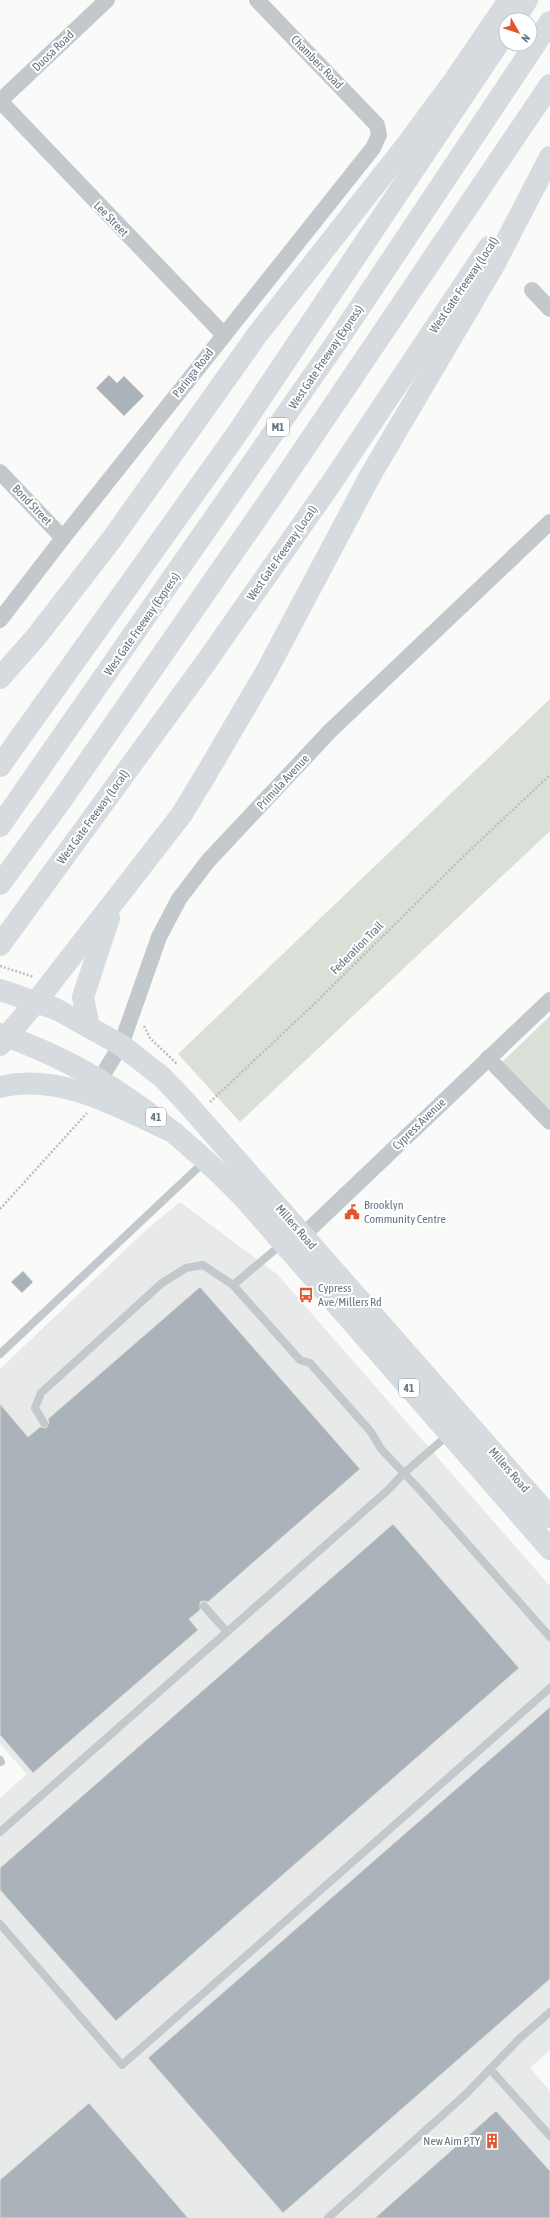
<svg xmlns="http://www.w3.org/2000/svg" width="550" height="2218" font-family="'Asap Condensed',sans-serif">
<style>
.built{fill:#e8e9e9}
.green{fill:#dadfd7}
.building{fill:#aab3b9;stroke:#dcdcda}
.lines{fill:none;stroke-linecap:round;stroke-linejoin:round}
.path{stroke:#bbbfc2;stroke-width:2.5;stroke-dasharray:2 2;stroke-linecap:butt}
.service{stroke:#c3c8cc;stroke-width:8}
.minor{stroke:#c3c8cc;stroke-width:16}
.primary{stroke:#d6dbdf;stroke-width:22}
.motorway{stroke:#d6dbdf;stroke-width:22}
.labels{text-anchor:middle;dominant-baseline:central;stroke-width:4;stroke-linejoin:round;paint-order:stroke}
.shield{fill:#fff;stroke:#939fa8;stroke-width:1}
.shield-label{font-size:11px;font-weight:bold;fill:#657683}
.street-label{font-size:12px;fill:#657683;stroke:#fff}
.poi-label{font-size:12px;fill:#657683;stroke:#fff;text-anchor:start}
</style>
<rect width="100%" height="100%" fill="#fafaf8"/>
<!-- built -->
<polygon class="built" points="180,1202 277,1274 550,1586 550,2050 530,2068 550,2091 550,2218 0,2218 0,1798 27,1774 0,1744 0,1369 145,1231"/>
<!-- green -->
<g class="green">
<polygon points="550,699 550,831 240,1122 178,1054"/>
<polygon points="550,1016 550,1114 498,1066"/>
</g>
<!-- building -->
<g class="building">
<polygon points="109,375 117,383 124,376 144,396 124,416 96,388"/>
<polygon points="23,1271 33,1282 22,1293 11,1282"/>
<polygon points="200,1287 360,1469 208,1602 203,1601 200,1602 200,1610 189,1619 198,1630 33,1773 0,1735 0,1404 28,1437 40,1427 46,1428 49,1423 48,1419"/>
<polygon points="393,1524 519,1668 116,2021 0,1890 0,1868"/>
<polygon points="550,1707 550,1979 283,2213 148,2058"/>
<polygon points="89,2103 188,2218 0,2218 0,2180"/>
<polygon points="496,2111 550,2171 550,2218 375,2218"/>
</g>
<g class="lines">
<!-- path -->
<g class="path">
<polyline points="0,966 34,977"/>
<polyline points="144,1026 150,1038 177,1064"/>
<polyline points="210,1102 311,1007 468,852 550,775"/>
<polyline points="0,1209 87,1113"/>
</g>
<!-- service -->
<g class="service">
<polyline points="233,1285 282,1244"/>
<polyline points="0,1354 204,1162"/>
<polyline points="44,1423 35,1408 41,1393 162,1283 186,1268 203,1265 233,1285 300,1360 310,1363 371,1432 381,1449 419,1489 550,1637"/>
<polyline points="204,1606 227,1632"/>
<polyline points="0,1760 1,1762"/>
<polyline points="0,1832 388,1490 403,1474 448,1435"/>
<polyline points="0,1924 122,2065 550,1688"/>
<polyline points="490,2069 550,2136"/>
<polyline points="328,2218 466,2094 519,2039 550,2012"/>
</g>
<!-- minor -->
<g class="minor">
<polyline points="0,101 224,335"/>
<polyline points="0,101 107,0"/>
<polyline points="532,290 550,309"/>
<polyline points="0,472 63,538"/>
<polyline points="0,620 63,538 373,148 379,135 377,125 257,0"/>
<polyline points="488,1058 550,1122"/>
<polyline points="94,1089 121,1045 159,937 179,899 208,861 330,731 550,522"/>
<polyline points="295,1243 550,1000"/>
</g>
<!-- primary -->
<g class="primary">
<polyline points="0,990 56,1009 121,1045 162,1077 184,1100 550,1517"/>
<path d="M0,1034c97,33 173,91 244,164l306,351"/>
<polyline points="7,1036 36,1002"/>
</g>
<!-- motorway -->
<g class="motorway">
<polyline points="514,20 527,0"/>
<polyline points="0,678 36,637 112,539 257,335 408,143 456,78 509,0"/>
<polyline points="0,766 236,435 506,32"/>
<polyline points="0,826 338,340 550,22"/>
<polyline points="0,884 63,798 275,492 550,85"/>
<polyline points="0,945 204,665 332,482 489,247"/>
<polyline points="36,1002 182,814 208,771 266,672 370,476 493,267 550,157"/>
<polyline points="89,1027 83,997 109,918"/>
<polyline points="0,1045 7,1036"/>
<path d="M0,1087c61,-15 122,22 175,46"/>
</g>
</g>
<!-- icons -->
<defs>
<g id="civic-bare" transform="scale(1.2)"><path d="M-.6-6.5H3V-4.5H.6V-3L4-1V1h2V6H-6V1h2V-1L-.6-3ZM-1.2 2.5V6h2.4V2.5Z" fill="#e4572e" stroke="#fff" stroke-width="2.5" paint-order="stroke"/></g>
<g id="bus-bare" transform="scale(1.2)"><path d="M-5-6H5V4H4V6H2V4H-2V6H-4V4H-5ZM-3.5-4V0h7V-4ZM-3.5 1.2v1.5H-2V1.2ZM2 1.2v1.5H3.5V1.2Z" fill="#e4572e" stroke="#fff" stroke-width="2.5" paint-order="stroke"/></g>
<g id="building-bare" transform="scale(1.2)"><path d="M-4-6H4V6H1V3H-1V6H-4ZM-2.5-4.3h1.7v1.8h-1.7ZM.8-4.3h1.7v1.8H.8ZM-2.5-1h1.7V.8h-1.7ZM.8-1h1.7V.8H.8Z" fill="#e4572e" stroke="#fff" stroke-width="2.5" paint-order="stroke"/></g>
</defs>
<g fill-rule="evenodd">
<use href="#civic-bare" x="352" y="1212"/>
<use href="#bus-bare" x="306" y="1295"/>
<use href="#building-bare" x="492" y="2141"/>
</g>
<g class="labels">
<!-- shield labels -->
<g class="shield">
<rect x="267" y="418" width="22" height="18" rx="3"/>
<rect x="146" y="1108" width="20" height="18" rx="3"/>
<rect x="399" y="1379" width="20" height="18" rx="3"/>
</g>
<g class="shield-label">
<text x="278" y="427">M1</text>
<text x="156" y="1117">41</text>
<text x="409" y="1388">41</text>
</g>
<!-- street labels -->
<g class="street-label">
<text transform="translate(53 51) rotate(-44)">Duosa Road</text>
<text transform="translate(317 62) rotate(46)">Chambers Road</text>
<text transform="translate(111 219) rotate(46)">Lee Street</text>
<text transform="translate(464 285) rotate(-56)">West Gate Freeway (Local)</text>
<text transform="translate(326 357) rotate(-56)">West Gate Freeway (Express)</text>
<text transform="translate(193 373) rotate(-52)">Paringa Road</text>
<text transform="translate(32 505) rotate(46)">Bond Street</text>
<text transform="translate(282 553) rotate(-55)">West Gate Freeway (Local)</text>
<text transform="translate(142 624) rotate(-55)">West Gate Freeway (Express)</text>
<text transform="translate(283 782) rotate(-47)">Primula Avenue</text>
<text transform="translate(93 817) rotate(-54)">West Gate Freeway (Local)</text>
<text transform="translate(357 948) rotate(-45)">Federation Trail</text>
<text transform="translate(419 1124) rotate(-44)">Cypress Avenue</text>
<text transform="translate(296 1227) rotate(49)">Millers Road</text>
<text transform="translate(509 1470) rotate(49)">Millers Road</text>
</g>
<!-- poi labels -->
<g class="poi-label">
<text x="364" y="1205">Brooklyn<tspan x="364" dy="14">Community Centre</tspan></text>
<text x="318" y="1288">Cypress<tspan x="318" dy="14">Ave/Millers Rd</tspan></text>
<text x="480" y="2141" text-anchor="end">New Aim PTY</text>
</g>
</g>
<!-- north arrow -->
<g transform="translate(518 32) rotate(129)"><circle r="19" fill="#ffffff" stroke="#c1c8cd"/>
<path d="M0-3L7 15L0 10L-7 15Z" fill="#e4572e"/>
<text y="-6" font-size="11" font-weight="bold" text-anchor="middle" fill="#657683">N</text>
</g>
</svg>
